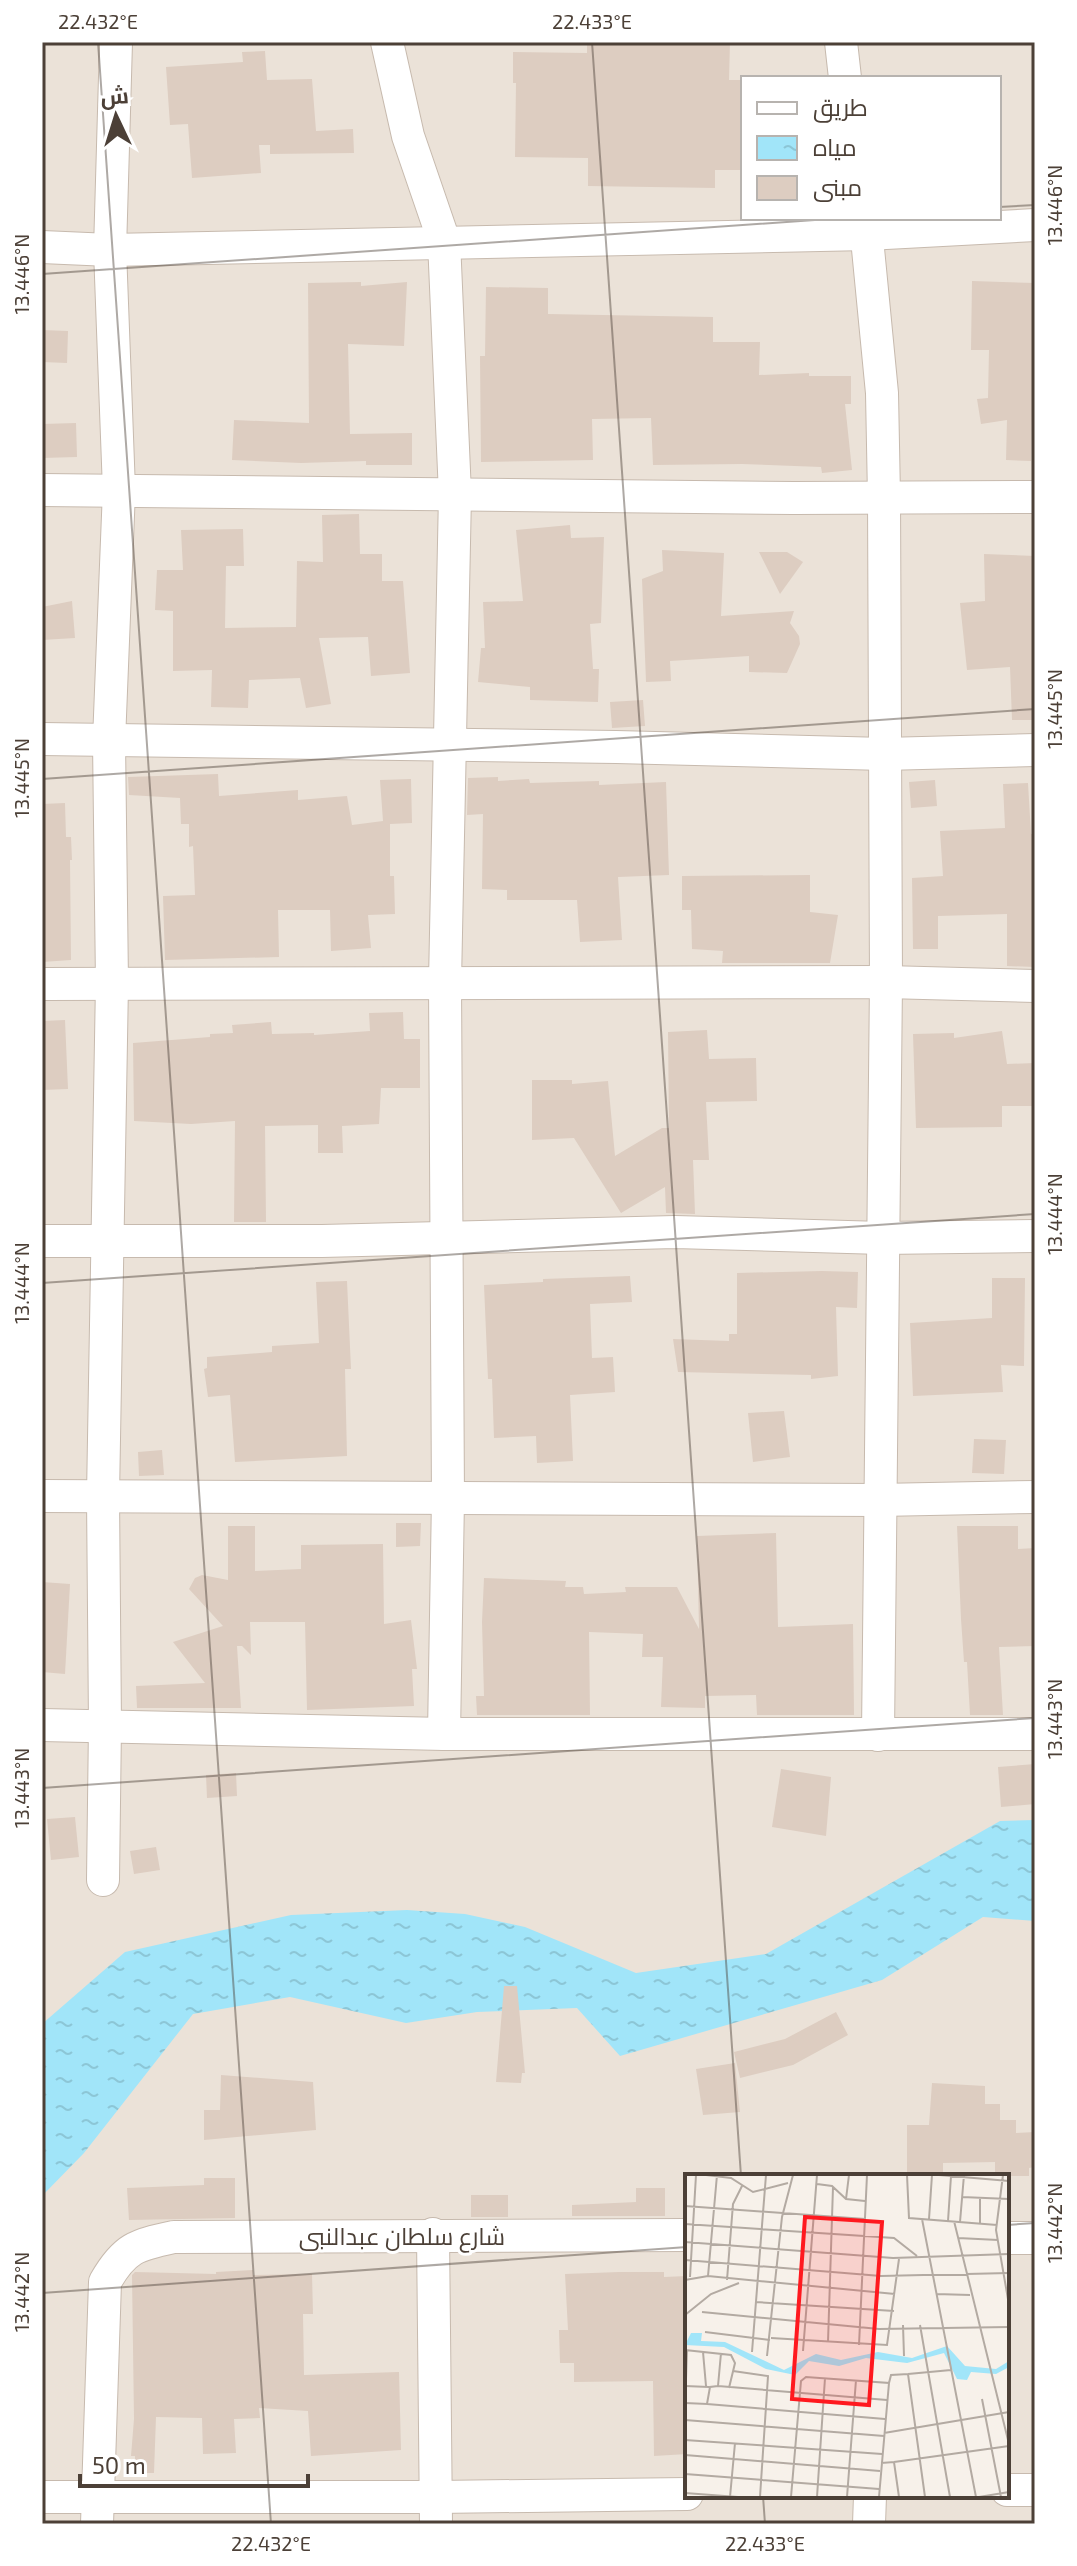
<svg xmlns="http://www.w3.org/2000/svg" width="1077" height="2566" font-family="'Exo 2',Cairo,sans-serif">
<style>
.residential{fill:#ebe2d8;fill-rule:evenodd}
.water{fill:url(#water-ripples)}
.building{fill:#ddcdc1}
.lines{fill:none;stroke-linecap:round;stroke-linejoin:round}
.street-casing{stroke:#c7baae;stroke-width:34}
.street{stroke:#fff;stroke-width:32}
.ticks{fill:none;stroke:#4c4037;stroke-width:2;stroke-opacity:0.45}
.labels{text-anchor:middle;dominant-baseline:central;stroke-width:6;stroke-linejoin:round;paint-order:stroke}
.street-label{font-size:24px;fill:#4c4037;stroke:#fff}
.inset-road{fill:none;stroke:#b3aaa2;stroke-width:2}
.view{fill:#ff191f;fill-opacity:0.15;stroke:#ff191f;stroke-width:4}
.inset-edge{fill:none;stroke:#4c4037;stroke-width:4}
.neatline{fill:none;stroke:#4c4037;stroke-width:3}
.ticks-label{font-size:20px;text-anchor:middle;fill:#4c4037}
</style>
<defs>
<pattern id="water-ripples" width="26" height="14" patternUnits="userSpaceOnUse" patternTransform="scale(2)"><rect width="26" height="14" fill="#a1e5f9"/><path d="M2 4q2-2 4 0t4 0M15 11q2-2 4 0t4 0" fill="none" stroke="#8cc6d6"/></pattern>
</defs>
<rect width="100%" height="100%" fill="#f7f1ea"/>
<!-- residential -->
<path class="residential" d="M42,42h993v2482h-993zM743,78h256v140h-256zM687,2176h320v320h-320z"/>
<!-- water -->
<polygon class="water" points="1035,1820 1035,1921 983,1917 882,1980 620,2056 577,2008 477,2012 406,2023 290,1997 193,2014 84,2153 42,2196 42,2024 125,1952 291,1915 407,1910 465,1914 525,1927 636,1973 766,1954 1000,1821"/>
<!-- building -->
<g class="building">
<polygon points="587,42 730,42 729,80 743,80 743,170 715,170 715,188 588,186 588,158 515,157 516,83 513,83 513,52 587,53"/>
<polygon points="265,51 267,80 312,79 316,131 353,129 354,153 270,154 270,145 259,145 261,173 192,178 188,124 170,125 166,67 243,62 242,52"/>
<polygon points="972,281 1035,283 1035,413 1032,413 1031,461 1006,460 1007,420 981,424 977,399 988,398 989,350 971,350"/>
<polygon points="361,282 361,286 407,282 404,346 348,344 350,434 412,433 412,465 366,465 366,461 301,463 232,460 234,420 309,423 308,283"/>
<polygon points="486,287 548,288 548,314 713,317 713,342 760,342 759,375 809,373 809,376 851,376 851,404 845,404 852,470 822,473 821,467 742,464 653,465 651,418 592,419 593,460 481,462 480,356 485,356"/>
<polygon points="42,330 68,331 67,363 42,362"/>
<polygon points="76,423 77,457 42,458 42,424"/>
<polygon points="359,514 360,554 382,554 382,581 403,581 410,673 371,676 368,637 319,638 331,704 306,708 300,678 249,680 248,708 211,707 212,670 173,671 173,611 155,610 157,570 183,570 181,530 243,529 244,566 226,566 225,628 296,627 297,561 323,562 322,515"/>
<polygon points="570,525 571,538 604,537 601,623 590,624 593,669 599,669 598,702 530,700 530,687 478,682 481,648 485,648 483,602 523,601 516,530"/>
<polygon points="662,550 724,553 721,616 794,611 790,623 799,636 800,644 787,673 749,672 749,656 670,661 671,681 646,682 642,579 663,571"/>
<polygon points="759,552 787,552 803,562 780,594"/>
<polygon points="984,554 1035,556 1035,720 1012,720 1010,667 967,670 960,603 985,601"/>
<polygon points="72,601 75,638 42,640 42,607"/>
<polygon points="643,700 645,726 612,728 610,702"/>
<polygon points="218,774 219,796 298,790 298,800 347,796 352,825 383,821 380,780 411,779 412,823 390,824 390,876 394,876 395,914 368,915 371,948 331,951 330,910 278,910 279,957 165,960 163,896 195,895 193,846 189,847 189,824 181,824 180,798 129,795 128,777"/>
<polygon points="498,777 498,781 529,779 530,783 599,781 599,785 666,782 669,875 618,877 622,940 580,942 577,900 507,900 507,890 482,889 483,814 467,815 468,778"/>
<polygon points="935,780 937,806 911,808 909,782"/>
<polygon points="1028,783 1031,834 1035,834 1035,967 1007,966 1007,914 938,916 938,949 913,949 912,878 943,876 940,831 1005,828 1003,784"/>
<polygon points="65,803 66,837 71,837 72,860 70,860 71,960 42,962 42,804"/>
<polygon points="810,875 810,912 838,915 830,963 722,963 723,951 692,949 691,910 682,910 682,876"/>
<polygon points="403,1012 404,1039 420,1039 420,1088 381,1088 379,1124 342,1126 343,1153 318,1153 318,1125 265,1126 266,1222 234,1222 235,1121 191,1124 134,1121 133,1043 210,1037 210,1034 233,1033 232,1025 271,1022 272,1034 314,1033 314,1035 370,1031 369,1013"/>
<polygon points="65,1020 68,1089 42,1090 42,1021"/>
<polygon points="707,1030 709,1059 756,1058 757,1101 706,1102 709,1160 693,1160 695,1214 666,1213 665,1187 621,1213 574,1138 532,1140 532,1080 572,1080 572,1084 608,1081 615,1156 662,1128 669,1128 668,1032"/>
<polygon points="1002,1031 1007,1064 1035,1063 1035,1106 1002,1106 1002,1127 916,1128 913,1034 954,1033 954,1038"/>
<polygon points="822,1271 858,1272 857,1308 836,1307 838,1376 811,1379 811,1375 678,1372 673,1339 729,1341 729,1334 737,1334 737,1273"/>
<polygon points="630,1276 632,1302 590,1304 592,1358 613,1357 615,1392 570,1395 573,1461 537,1463 536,1436 494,1438 492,1379 488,1379 484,1285 543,1282 543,1279"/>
<polygon points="992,1278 1025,1278 1024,1366 1001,1365 1003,1392 913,1396 910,1323 992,1318"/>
<polygon points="347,1281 351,1369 345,1369 347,1456 235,1462 230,1395 208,1397 204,1369 207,1368 207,1357 272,1352 272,1346 319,1343 316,1282"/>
<polygon points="784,1411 790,1457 753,1462 748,1413"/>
<polygon points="974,1439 1006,1440 1004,1474 972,1473"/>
<polygon points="162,1450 164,1475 139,1476 138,1452"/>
<polygon points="396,1523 421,1523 420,1546 396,1547"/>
<polygon points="228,1526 255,1526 255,1571 301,1569 301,1545 383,1544 384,1624 411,1620 417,1669 412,1669 414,1706 307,1710 305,1622 250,1622 251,1655 242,1646 237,1646 241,1708 137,1708 136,1686 205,1683 173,1642 223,1626 189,1589 195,1578 202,1575 228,1580"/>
<polygon points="957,1526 1018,1526 1018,1549 1035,1548 1035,1646 999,1647 1003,1715 970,1715 967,1662 964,1662 961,1619"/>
<polygon points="776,1533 778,1627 853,1624 854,1715 757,1715 756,1695 705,1696 705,1708 661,1707 663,1657 642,1657 643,1634 589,1632 590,1715 477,1715 476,1696 484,1696 482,1622 484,1578 566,1581 565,1587 583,1587 584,1594 626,1592 625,1587 677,1587 699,1629 697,1536"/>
<polygon points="42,1582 70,1584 65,1674 42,1672"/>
<polygon points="1035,1764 1035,1804 1001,1807 998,1767"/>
<polygon points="781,1769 831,1777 826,1836 772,1827"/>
<polygon points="236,1773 237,1796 207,1798 206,1775"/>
<polygon points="75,1817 79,1857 51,1860 47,1819"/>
<polygon points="156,1847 160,1870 134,1874 130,1851"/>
<polygon points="504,1986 517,1986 525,2073 522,2073 521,2083 496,2082"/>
<polygon points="836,2012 848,2035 793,2065 740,2078 734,2052 785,2039"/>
<polygon points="735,2063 740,2112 703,2115 696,2069"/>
<polygon points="221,2075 313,2082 316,2130 204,2140 204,2110 220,2110"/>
<polygon points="932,2083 985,2086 985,2104 1000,2104 1000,2120 1016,2120 1016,2133 1035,2132 1035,2167 1029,2168 1029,2176 995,2176 995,2162 943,2163 943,2172 907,2172 907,2125 929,2125"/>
<polygon points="204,2178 235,2178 235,2218 129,2220 127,2188 204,2185"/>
<polygon points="636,2188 665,2188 665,2216 572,2216 572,2205 636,2202"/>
<rect x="471" y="2195" width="37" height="22"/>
<polygon points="253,2270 253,2275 312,2274 313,2314 303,2314 304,2375 399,2372 401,2450 311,2456 308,2411 259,2408 260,2418 234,2419 236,2453 203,2454 202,2418 156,2417 154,2473 135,2473 135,2456 131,2456 134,2419 132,2275 135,2272 216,2274 216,2272"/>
<polygon points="619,2272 664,2272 664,2277 687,2276 687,2454 654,2456 653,2381 574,2382 574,2363 560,2363 559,2330 568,2330 565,2274"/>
</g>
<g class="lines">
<!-- street casing -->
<g class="street-casing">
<g id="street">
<polyline points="387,42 408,136 444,241 455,494 445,982 448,1498 444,1734"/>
<polyline points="841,42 845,78"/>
<polyline points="865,218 882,393 884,497 886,982 878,1735"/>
<polyline points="42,247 110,250 867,234 1035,225"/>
<polyline points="42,490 794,498 1035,497"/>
<polyline points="42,739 616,747 884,754 1035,750"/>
<polyline points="42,984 886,982 1035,986"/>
<polyline points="42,1241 322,1241 675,1232 882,1238 1035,1236"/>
<polyline points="42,1496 879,1500 1035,1497"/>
<polyline points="42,1725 444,1734 1035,1734"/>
<polyline points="103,1880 105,1725 103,1496 112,983 109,741 119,490 110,250 116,42"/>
<polyline points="433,2234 436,2524"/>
<polyline points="1007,2238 1035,2238"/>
<polyline points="1007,2490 1035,2490"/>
<polyline points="42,2497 437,2497 687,2494"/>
<path d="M97,2524l8,-242c20,-35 32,-37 69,-45l513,-2"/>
<polyline points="869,2524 870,2496"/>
</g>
</g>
<!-- street -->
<use href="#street" class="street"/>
</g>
<!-- ticks -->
<path class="ticks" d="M98,42l173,2482M592,42l149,2134M999,207l36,-2M42,274l801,-56M42,779l993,-70M42,1283l993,-69M42,1788l993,-70M1007,2225l28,-2M42,2293l645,-46M763,2496l2,28"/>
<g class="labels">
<!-- street labels -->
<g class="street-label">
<text x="402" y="2235">شارع سلطان عبدالنبى</text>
</g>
</g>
<!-- overview -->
<g transform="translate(685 2174)">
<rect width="324" height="324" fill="#f7f1ea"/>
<path d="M6,159h11l-1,8 24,1 59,28 32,-16 25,6 37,-8 34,6 35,-12 18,20 31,3 13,-8v6l-13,7 -25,-2 -4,8 -10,-1 -13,-26 -37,10 -41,-5 -27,8 -30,-5 -14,14 -29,-6 -42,-22 -39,-2z" fill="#a1e5f9"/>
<path class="inset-road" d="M21,1l25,3 22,14 35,-9M222,1l2,43 88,7M254,1l70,6M318,1l-7,55 13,75M132,10l15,2 14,13 19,2M277,23l47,2M161,25l3,-24M0,32l180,13M237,45l54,278M244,45l3,-44M263,47l3,-45M269,47l55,223M275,48l4,-47M0,50l209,14 23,18M295,50v-26M273,64l40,2M0,68l208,16 116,-4M0,86l196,16 128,-3M23,102l9,-101M5,103l6,-102M0,106l23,-4 187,18M42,106l6,-76 9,-18M251,120l34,1M71,128l138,9M17,138l177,17 130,-2M0,141l26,-21 28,-11M218,151l1,31M235,151l30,172M20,158l65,8M86,164l116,7 12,-86M143,168l5,-155M174,171l8,-170M0,176l46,5 4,8 -6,25M118,177l14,-176M18,178l3,34M67,178l14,-177M82,182l15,-139 11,-42M48,197l35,5 -8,121M223,200l43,-4M1,205l1,-29M204,209l2,-8 17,-1 17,123M0,212l24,1M33,212l3,-33M297,225l19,98M0,229l22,1 3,-17 8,-1 169,14M22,230l178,15M0,246l199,16M199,259l125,-21M0,266l197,14M0,281l195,16M209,288l115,-16M196,289l13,-1 5,35M0,300l194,15M0,319l53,4M45,323l5,-54M106,323l10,-116 5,-4 83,6 -10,114M132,323l8,-119M162,323l9,-117M294,323l30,-5"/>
<path class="view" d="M120,43l77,5 -13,183 -77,-6z"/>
<rect width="324" height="324" class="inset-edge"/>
</g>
<!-- border -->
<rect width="1077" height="2566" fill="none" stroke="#ffffff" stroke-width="88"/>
<!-- legend -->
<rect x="741" y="76" width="260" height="144" fill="#ffffff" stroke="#b7b3af" stroke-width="2"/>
<rect x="757" y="102" width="40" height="12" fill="#ffffff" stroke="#b7b3af" stroke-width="2"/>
<text x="813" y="116" font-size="24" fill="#4c4037">طريق</text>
<rect x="757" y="136" width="40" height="24" fill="url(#water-ripples)" stroke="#b7b3af" stroke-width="2"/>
<text x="813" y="156" font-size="24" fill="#4c4037">مياه</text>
<rect x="757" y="176" width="40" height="24" fill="#ddcdc1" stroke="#b7b3af" stroke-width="2"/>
<text x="813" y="196" font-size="24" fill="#4c4037">مبنى</text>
<!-- north arrow -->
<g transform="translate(116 116) rotate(356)" stroke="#ffffff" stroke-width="6" paint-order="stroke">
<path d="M0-6L14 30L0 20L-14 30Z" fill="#4c4037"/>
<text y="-12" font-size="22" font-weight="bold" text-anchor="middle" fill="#4c4037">ش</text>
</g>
<!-- scale -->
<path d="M80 2474v12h228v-12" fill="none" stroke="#4c4037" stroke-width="4"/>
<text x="92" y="2474" font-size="24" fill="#4c4037" stroke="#ffffff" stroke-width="6" paint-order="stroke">50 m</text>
<rect x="44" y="44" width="989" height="2478" class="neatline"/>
<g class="ticks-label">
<text x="98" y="29">22.432°E</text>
<text x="592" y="29">22.433°E</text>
<text transform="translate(1055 205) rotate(-90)" y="7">13.446°N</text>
<text transform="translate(22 274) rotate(-90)" y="7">13.446°N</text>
<text transform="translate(1055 709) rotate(-90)" y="7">13.445°N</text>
<text transform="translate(22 778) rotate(-90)" y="7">13.445°N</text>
<text transform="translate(1055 1214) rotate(-90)" y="7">13.444°N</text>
<text transform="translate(22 1283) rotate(-90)" y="7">13.444°N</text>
<text transform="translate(1055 1719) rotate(-90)" y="7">13.443°N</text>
<text transform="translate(22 1788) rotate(-90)" y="7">13.443°N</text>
<text transform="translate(1055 2223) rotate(-90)" y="7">13.442°N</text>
<text transform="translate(22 2292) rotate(-90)" y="7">13.442°N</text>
<text x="271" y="2551">22.432°E</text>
<text x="765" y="2551">22.433°E</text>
</g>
</svg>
